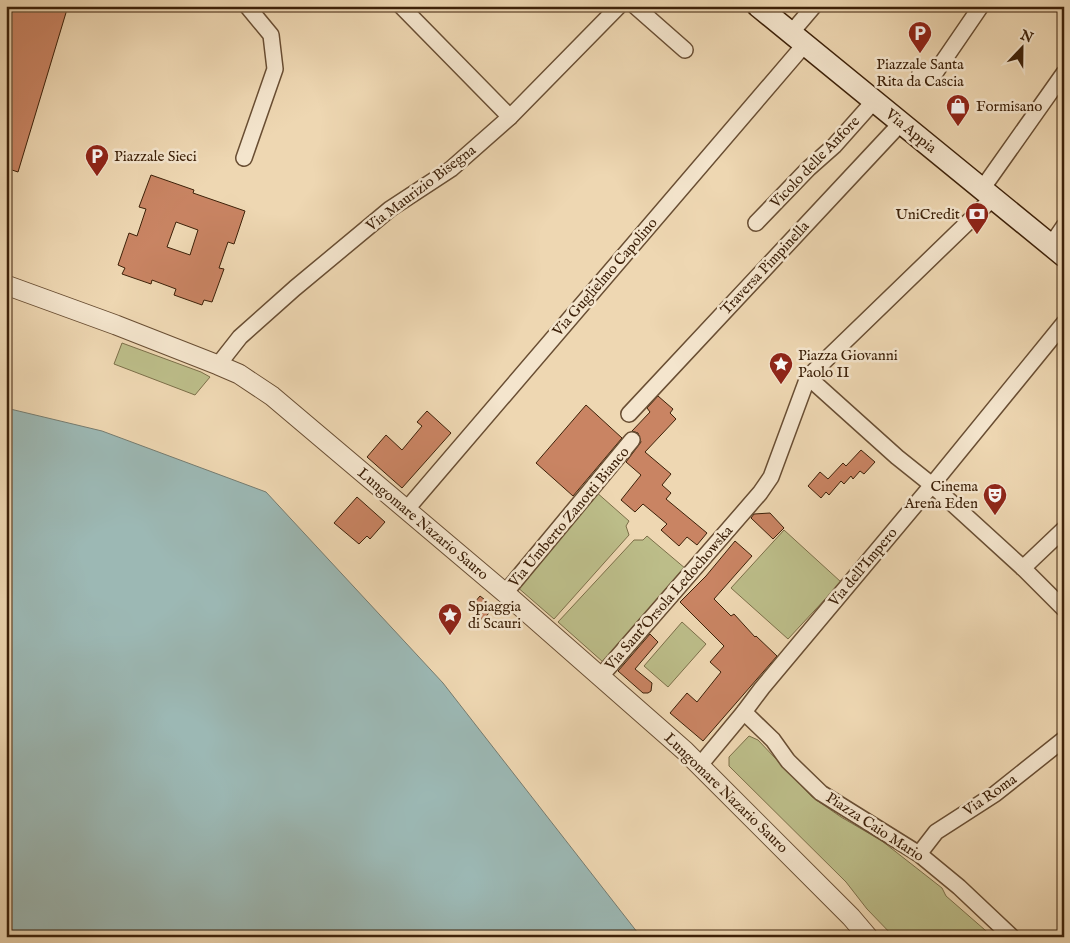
<svg xmlns="http://www.w3.org/2000/svg" width="1070" height="943" font-family="'IM FELL English',serif">
<style>
.green{fill:#bcbd89;stroke:#7c6f49}
.water{fill:#9cb8b4;stroke:#767c70}
.building{fill:#c98463;stroke:#3d2109;fill-rule:evenodd}
.lines{fill:none;stroke-linecap:round;stroke-linejoin:round}
.minor-casing{stroke:#694e33;stroke-width:18}
.tertiary-casing{stroke:#694e33;stroke-width:21}
.secondary-casing{stroke:#3d2109;stroke-width:24}
.minor{stroke:#f4e5cd;stroke-width:15}
.tertiary{stroke:#f4e5cd;stroke-width:19}
.secondary{stroke:#f4e5cd;stroke-width:21}
.labels{text-anchor:middle;dominant-baseline:central;stroke-width:5;stroke-linejoin:round;paint-order:stroke}
.poi-label{font-size:15px;fill:#3d2109;stroke:#f4e5cd;text-anchor:start}
.street-label{font-size:15px;fill:#3d2109;stroke:#f4e5cd}
</style>
<rect width="100%" height="100%" fill="#eed7b2"/>
<filter id="stains"><feTurbulence type="fractalNoise" baseFrequency=".004" numOctaves="4"/><feColorMatrix values="0 0 0 0 .2 0 0 0 0 .09 0 0 0 0 .02 0 0 0 .5 -.17"/></filter>
<radialGradient id="worn" r=".72"><stop offset=".6" stop-color="#630" stop-opacity="0"/><stop offset="1" stop-color="#630" stop-opacity=".3"/></radialGradient>
<!-- green -->
<g class="green">
<polygon points="122,343 201,372 210,377 195,395 114,364"/>
<polygon points="595,491 629,521 626,526 629,535 554,619 516,586"/>
<polygon points="784,530 841,582 788,639 731,588"/>
<polygon points="647,536 686,569 603,662 558,622 634,540 643,540"/>
<polygon points="682,622 706,644 668,687 644,666"/>
<polygon points="749,736 758,740 812,797 841,817 882,841 942,888 946,896 993,937 894,937 867,909 846,882 729,766 729,757"/>
</g>
<!-- water -->
<polygon class="water" points="6,408 102,431 266,492 443,683 641,937 6,937"/>
<!-- building -->
<g class="building">
<polygon points="6,6 68,6 18,172 6,168"/>
<path d="M151,175l43,15 -1,3 52,18 -11,33 -6,-2 -9,26 5,1 -12,33 -8,-2 -2,5 -28,-10 2,-6 -24,-9 -1,4 -29,-10 3,-6 -7,-3 11,-32 8,3 9,-27 -7,-2zM176,222l22,8 -8,25 -23,-8z"/>
<polygon points="658,396 673,409 670,413 676,419 645,452 671,474 662,485 671,493 666,499 707,533 697,545 687,537 679,546 661,530 667,524 643,504 635,512 621,500 641,475 626,462 641,442 638,433 632,431 650,412 647,408"/>
<polygon points="586,405 622,438 573,496 536,463"/>
<polygon points="427,411 451,433 402,488 367,457 386,435 402,450 422,426 417,422"/>
<polygon points="861,450 875,462 864,474 860,471 853,479 851,476 844,484 841,481 829,495 826,492 821,498 808,486 820,472 828,479 843,463 846,466"/>
<polygon points="357,497 385,522 370,539 367,536 359,544 334,523"/>
<polygon points="770,513 784,528 773,539 751,518 754,514"/>
<polygon points="735,541 752,556 714,599 731,616 734,614 755,637 756,636 777,656 703,741 670,713 687,693 697,702 721,672 710,662 724,646 680,602 706,576"/>
<polygon points="480,596 494,607 483,620 469,609"/>
<polygon points="650,634 658,642 635,669 652,683 651,691 648,693 643,693 618,671"/>
</g>
<g class="lines">
<!-- minor casing -->
<g class="minor-casing">
<g id="minor">
<polyline points="401,6 510,117"/>
<polyline points="635,6 685,50"/>
<polyline points="791,33 814,6"/>
<polyline points="920,72 931,79 981,6"/>
<polyline points="244,158 275,69 271,35 247,6"/>
<polyline points="982,189 1064,73"/>
<polyline points="756,223 808,169 834,146 874,101"/>
<polyline points="1051,245 1064,226"/>
<polyline points="218,365 240,337 295,288 390,209 451,169 510,117 619,6"/>
<polyline points="808,377 897,457 932,485 1023,568 1064,609"/>
<polyline points="629,414 901,123"/>
<polyline points="406,510 805,44"/>
<polyline points="1023,568 1064,529"/>
<polyline points="505,593 632,440"/>
<polyline points="601,676 760,493 771,477 808,377 993,198"/>
<polyline points="744,712 773,740 788,761 821,793 919,854 959,887 1012,937"/>
<polyline points="700,765 744,712 762,688 932,485 1064,323"/>
<polyline points="919,854 936,832 995,794 1064,739"/>
</g>
</g>
<!-- tertiary casing -->
<g class="tertiary-casing">
<polyline id="tertiary" points="6,285 116,325 218,365 239,374 272,396 505,593 685,751 851,917 868,937"/>
</g>
<!-- secondary casing -->
<g class="secondary-casing">
<polyline id="secondary" points="758,6 1064,256"/>
</g>
<!-- minor -->
<use href="#minor" class="minor"/>
<!-- tertiary -->
<use href="#tertiary" class="tertiary"/>
<!-- secondary -->
<use href="#secondary" class="secondary"/>
</g>
<!-- icons -->
<defs>
<g id="parking-pin" transform="scale(1.25)"><path d="M0 17L-7.5 6A9.5 9.5 0 1 1 7.5 6Z" fill="#8f2418" stroke="#f4e5cd"/><path d="M-3.5-5.5H1a3.5 3.5 0 0 1 0 7H-1V5.5H-3.5ZM-1-3.4V-.6H.8a1.4 1.4 0 0 0 0-2.8Z" fill="#fff"/></g>
<g id="shop-pin" transform="scale(1.25)"><path d="M0 17L-7.5 6A9.5 9.5 0 1 1 7.5 6Z" fill="#8f2418" stroke="#f4e5cd"/><path d="M-5-2.5h2.3a2.7 3.5 0 0 1 5.4 0H5L5.5 6h-11ZM-1.5-2.5h3a1.5 2.3 0 0 0-3 0Z" fill="#fff"/></g>
<g id="bank-pin" transform="scale(1.25)"><path d="M0 17L-7.5 6A9.5 9.5 0 1 1 7.5 6Z" fill="#8f2418" stroke="#f4e5cd"/><path d="M-6-4H6V4H-6ZM0-2.3a2.3 2.3 0 1 0 0 4.6a2.3 2.3 0 1 0 0-4.6Z" fill="#fff"/></g>
<g id="sight-pin" transform="scale(1.25)"><path d="M0 17L-7.5 6A9.5 9.5 0 1 1 7.5 6Z" fill="#8f2418" stroke="#f4e5cd"/><path d="M0-6L1.8-2.2L6-1.7L2.9 1.2L3.7 5.4L0 3.3L-3.7 5.4L-2.9 1.2L-6-1.7L-1.8-2.2Z" fill="#fff"/></g>
<g id="theatre-pin" transform="scale(1.25)"><path d="M0 17L-7.5 6A9.5 9.5 0 1 1 7.5 6Z" fill="#8f2418" stroke="#f4e5cd"/><path d="M-5-5.5Q0-4 5-5.5V0Q5 5 0 6Q-5 5-5 0ZM-3.3-2.5H-1v1.5H-3.3ZM1-2.5H3.3v1.5H1ZM-2.8 1Q0 5.5 2.8 1Z" fill="#fff"/></g>
</defs>
<g fill-rule="evenodd">
<use href="#parking-pin" x="920" y="33"/>
<use href="#shop-pin" x="958" y="106"/>
<use href="#parking-pin" x="97" y="156"/>
<use href="#bank-pin" x="977" y="214"/>
<use href="#sight-pin" x="781" y="364"/>
<use href="#theatre-pin" x="995" y="495"/>
<use href="#sight-pin" x="450" y="615"/>
</g>
<g class="labels">
<!-- poi labels -->
<g class="poi-label">
<text x="920" y="64" text-anchor="middle">Piazzale Santa<tspan x="920" dy="17">Rita da Cascia</tspan></text>
<text x="976" y="106">Formisano</text>
<text x="114" y="156">Piazzale Sieci</text>
<text x="960" y="214" text-anchor="end">UniCredit</text>
<text x="798" y="355">Piazza Giovanni<tspan x="798" dy="17">Paolo II</tspan></text>
<text x="978" y="486" text-anchor="end">Cinema<tspan x="978" dy="17">Arena Eden</tspan></text>
<text x="468" y="606">Spiaggia<tspan x="468" dy="17">di Scauri</tspan></text>
</g>
<!-- street labels -->
<g class="street-label">
<text transform="translate(911 131) rotate(39)">Via Appia</text>
<text transform="translate(815 162) rotate(-46)">Vicolo delle Anfore</text>
<text transform="translate(421 188) rotate(-37)">Via Maurizio Bisegna</text>
<text transform="translate(765 268) rotate(-47)">Traversa Pimpinella</text>
<text transform="translate(605 277) rotate(-49)">Via Guglielmo Capolino</text>
<text transform="translate(569 517) rotate(-50)">Via Umberto Zanotti Bianco</text>
<text transform="translate(423 524) rotate(40)">Lungomare Nazario Sauro</text>
<text transform="translate(863 567) rotate(-50)">Via dell'Impero</text>
<text transform="translate(669 598) rotate(-49)">Via Sant'Orsola Ledochowska</text>
<text transform="translate(726 793) rotate(44)">Lungomare Nazario Sauro</text>
<text transform="translate(990 795) rotate(-35)">Via Roma</text>
<text transform="translate(875 827) rotate(33)">Piazza Caio Mario</text>
</g>
</g>
<!-- margin -->
<rect width="1070" height="943" fill="none" stroke="#eed7b2" stroke-width="25"/>
<rect x="8" y="8" width="1055" height="928" fill="none" stroke="#3d2109" stroke-width="2.5"/>
<rect x="12" y="12" width="1045" height="918" fill="none" stroke="#3d2109"/>
<!-- north arrow -->
<g transform="translate(1022 48) rotate(22)" stroke="#f4e5cd" stroke-width="4" paint-order="stroke">
<path d="M0-4L9 19L0 12L-9 19Z" fill="#3d2109"/>
<text y="-8" font-size="14" font-weight="bold" text-anchor="middle" fill="#3d2109">N</text>
</g>
<rect width="100%" height="100%" filter="url(#stains)"/>
<rect width="100%" height="100%" fill="url(#worn)"/>
</svg>
